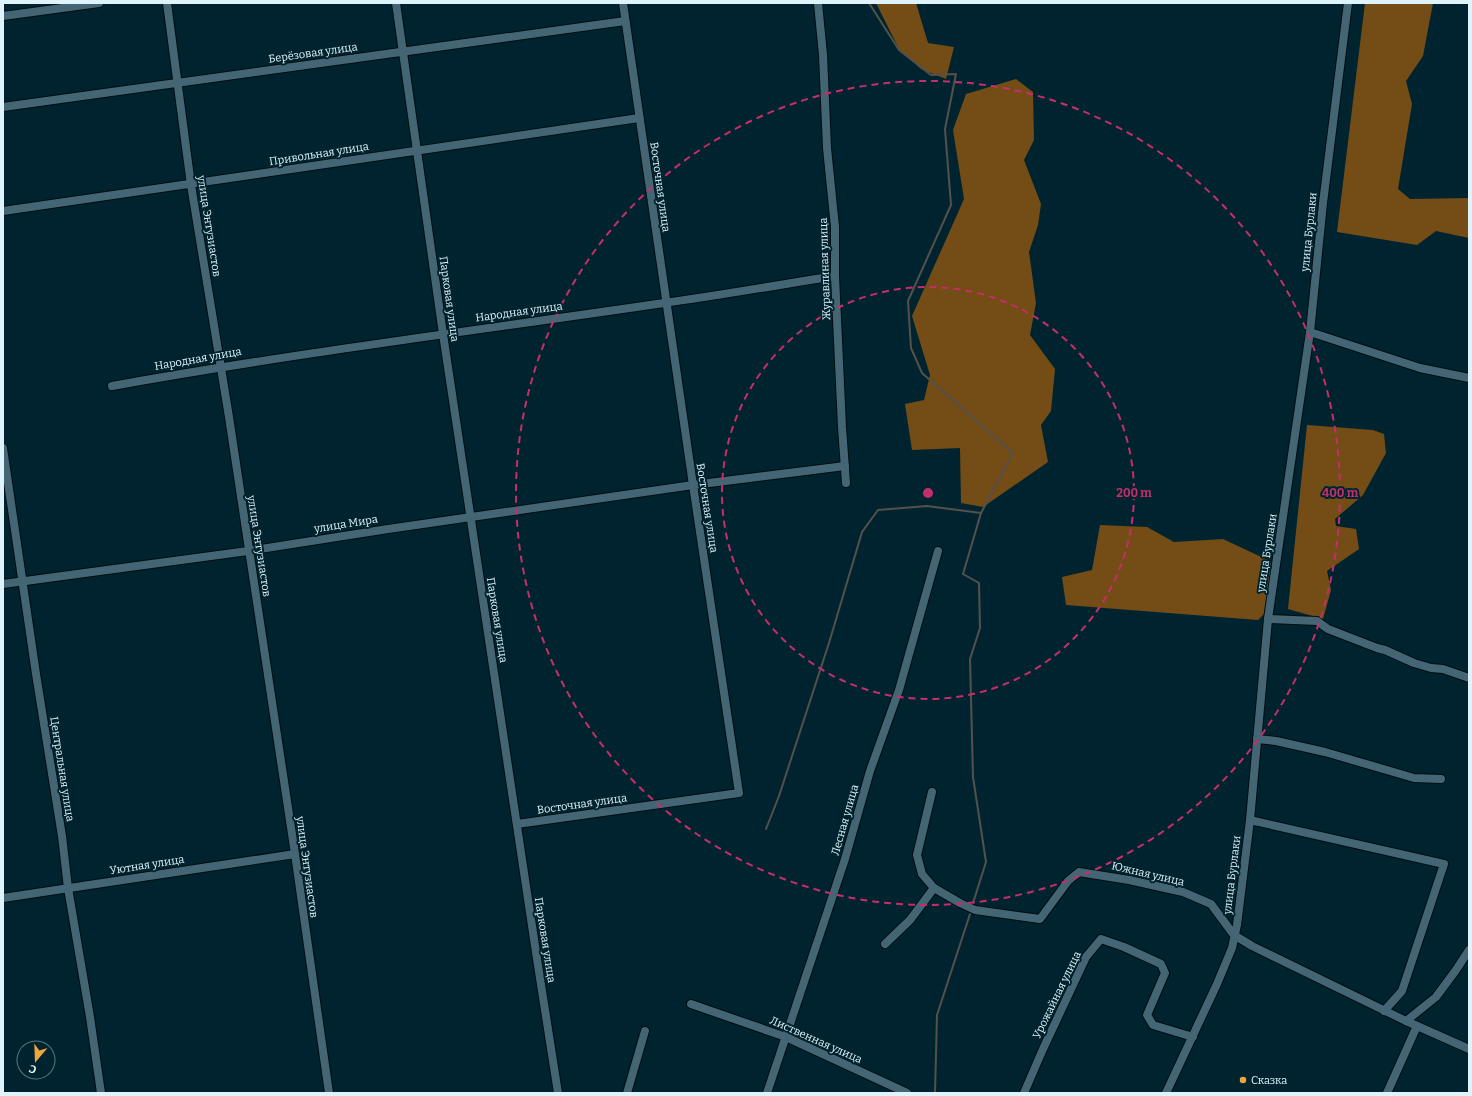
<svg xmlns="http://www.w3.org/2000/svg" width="1472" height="1096" font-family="Bitter,serif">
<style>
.forest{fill:#734d15}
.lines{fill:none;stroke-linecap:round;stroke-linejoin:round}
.stream{stroke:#54504b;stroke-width:2}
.minor-casing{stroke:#000c14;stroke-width:10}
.minor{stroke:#446674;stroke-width:8}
.ring{fill:none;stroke:#c52e6b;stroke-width:2;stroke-dasharray:7 5}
.poi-dot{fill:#f0a63e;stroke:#00242f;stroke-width:1.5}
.labels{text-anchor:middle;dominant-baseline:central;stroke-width:4;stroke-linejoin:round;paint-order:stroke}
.street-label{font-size:11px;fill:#dff3fa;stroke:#00242f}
.poi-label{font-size:11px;fill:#dff3fa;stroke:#00242f;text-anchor:start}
.centre{fill:#c52e6b;stroke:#00242f;stroke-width:2}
.ring-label{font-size:12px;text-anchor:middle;font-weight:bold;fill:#c52e6b;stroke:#00242f;stroke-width:4;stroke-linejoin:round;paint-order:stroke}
</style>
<rect width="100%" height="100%" fill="#00242f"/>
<!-- forest -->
<g class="forest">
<polygon points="874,3 916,3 928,43 954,47 946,79 921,69 899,49 877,5"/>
<polygon points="1365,3 1433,3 1423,56 1406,81 1412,104 1398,189 1410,199 1469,198 1469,238 1436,231 1417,245 1337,232"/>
<polygon points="1016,79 1033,92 1034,140 1024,160 1041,204 1038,225 1029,252 1036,303 1030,335 1055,369 1051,411 1041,425 1048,462 983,507 961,503 960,448 912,450 905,404 924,400 930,375 912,316 964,199 953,130 966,94"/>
<polygon points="1307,425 1373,430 1384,434 1386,453 1363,495 1335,519 1336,526 1356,529 1359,549 1327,571 1331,590 1323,619 1288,609"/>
<polygon points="1100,525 1147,527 1174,542 1223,539 1272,562 1265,613 1258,620 1066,605 1062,577 1092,570"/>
</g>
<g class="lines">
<!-- stream -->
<g class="stream">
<polyline points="869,3 899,50 931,75 956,74 945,129 951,205 908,301 911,348 922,373 1013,453 981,513 963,574 979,583 980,628 970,659 973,777 986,862 973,903"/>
<polyline points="766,829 779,796 829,643 862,532 878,510 927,506 981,513"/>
<polyline points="935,1093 937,1015 970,914"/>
</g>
<!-- minor casing -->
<g class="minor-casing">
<g id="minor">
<polyline points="167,3 191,185 229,417 295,854 329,1093"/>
<polyline points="396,3 443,334 537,959 558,1093"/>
<polyline points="818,3 823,55 827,148 835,227 835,276 842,427 846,483"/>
<polyline points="3,16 99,3"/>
<polyline points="3,107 625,21"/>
<path d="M3,211c212,-29 424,-63 636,-93"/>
<polyline points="1310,332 1420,368 1469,378"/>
<path d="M112,386c183,-33 368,-56 552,-83 58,-8 114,-18 171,-27"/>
<polyline points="3,448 36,674 62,836 68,888 90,1017 101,1093"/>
<polyline points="3,584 248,551 388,529 693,485 845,466"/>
<polyline points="1268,619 1317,621 1328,629 1377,648 1385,650 1414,663 1431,668 1443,669 1469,678"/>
<polyline points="1257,739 1276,741 1325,752 1414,778 1441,779"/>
<polyline points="932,792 917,855 922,874 934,888 960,903 975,910 1040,919 1068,881 1079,872 1129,880 1183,892 1211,904 1234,935 1252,946 1406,1021 1469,1049"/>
<polyline points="1250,820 1444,864 1402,991 1384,1011"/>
<polyline points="517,824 739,793 693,485 623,3"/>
<polyline points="3,898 295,854"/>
<polyline points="885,944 910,920 934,888"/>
<polyline points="691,1004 786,1037 907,1093"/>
<polyline points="1406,1021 1436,997 1456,970 1469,950"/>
<polyline points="627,1093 645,1031"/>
<polyline points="767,1093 845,859 870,771 899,690 938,551"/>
<polyline points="1024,1093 1043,1049 1086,957 1101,939 1124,947 1161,964 1165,973 1147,1015 1153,1025 1193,1037"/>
<polyline points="1166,1093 1217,984 1232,948 1237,925 1250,820 1268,619 1310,332 1323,203 1348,3"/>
<polyline points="1387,1093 1417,1026"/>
</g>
</g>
<!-- minor -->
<use href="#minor" class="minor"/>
</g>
<!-- distance rings -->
<g class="ring">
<circle cx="928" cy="493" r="206"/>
<circle cx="928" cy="493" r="412"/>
</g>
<!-- markers -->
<circle class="poi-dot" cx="1243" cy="1080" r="4"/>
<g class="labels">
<!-- street labels -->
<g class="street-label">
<text transform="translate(313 53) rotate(-8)">Берёзовая улица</text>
<text transform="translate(319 154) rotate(-9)">Привольная улица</text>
<text transform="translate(660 187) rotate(82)">Восточная улица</text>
<text transform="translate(209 226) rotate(81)">улица Энтузиастов</text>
<text transform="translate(1309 232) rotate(-84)">улица Бурлаки</text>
<text transform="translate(825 269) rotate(-92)">Журавлиная улица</text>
<text transform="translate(449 299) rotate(82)">Парковая улица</text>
<text transform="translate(519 312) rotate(-8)">Народная улица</text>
<text transform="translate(198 359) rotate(-10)">Народная улица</text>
<text transform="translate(707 508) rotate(81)">Восточная улица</text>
<text transform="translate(346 524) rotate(-9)">улица Мира</text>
<text transform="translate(259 546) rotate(81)">улица Энтузиастов</text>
<text transform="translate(1267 553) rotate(-81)">улица Бурлаки</text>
<text transform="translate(497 620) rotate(81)">Парковая улица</text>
<text transform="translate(62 769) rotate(81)">Центральная улица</text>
<text transform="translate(582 804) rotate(-8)">Восточная улица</text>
<text transform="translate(845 820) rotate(-74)">Лесная улица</text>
<text transform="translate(147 865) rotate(-9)">Уютная улица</text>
<text transform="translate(307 867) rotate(82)">улица Энтузиастов</text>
<text transform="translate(1148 874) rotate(13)">Южная улица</text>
<text transform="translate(1232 875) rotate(-83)">улица Бурлаки</text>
<text transform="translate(545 940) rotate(81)">Парковая улица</text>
<text transform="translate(1057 995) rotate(-64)">Урожайная улица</text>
<text transform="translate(816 1040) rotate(24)">Лиственная улица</text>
</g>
<!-- poi labels -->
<g class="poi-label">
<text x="1251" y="1080">Сказка</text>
</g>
</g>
<circle cx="928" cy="493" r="6" class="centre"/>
<g class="ring-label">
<text x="1134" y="497">200 m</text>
<text x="1340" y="497">400 m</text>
</g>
<!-- border -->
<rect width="1472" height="1096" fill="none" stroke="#dff3fa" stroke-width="8"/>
<!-- north arrow -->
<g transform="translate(36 1060) rotate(199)"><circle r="19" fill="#00242f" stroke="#597780"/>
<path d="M0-3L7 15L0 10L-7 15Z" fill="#f0a63e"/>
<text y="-6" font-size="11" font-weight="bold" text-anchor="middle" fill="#dff3fa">С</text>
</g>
</svg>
